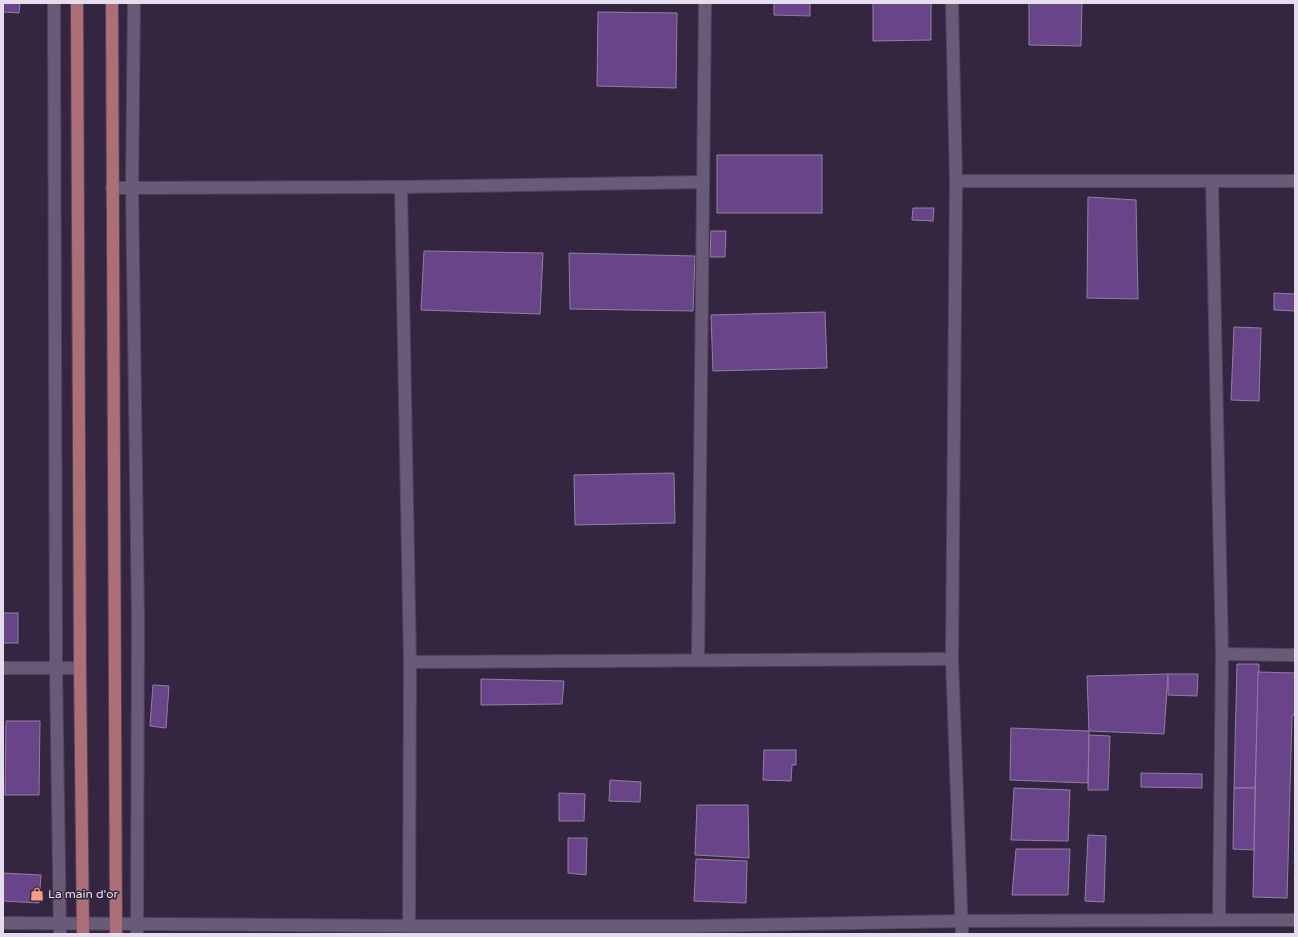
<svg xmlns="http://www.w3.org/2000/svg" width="1298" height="937" font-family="'Varela Round',sans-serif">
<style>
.building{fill:#6a4489;stroke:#90809f}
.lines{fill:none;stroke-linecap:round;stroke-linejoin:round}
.minor-casing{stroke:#50445a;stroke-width:14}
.major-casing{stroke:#50445a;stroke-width:14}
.minor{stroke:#695a77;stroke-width:12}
.major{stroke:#ad6e76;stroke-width:12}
.labels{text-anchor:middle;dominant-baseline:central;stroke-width:3;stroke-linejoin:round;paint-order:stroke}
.poi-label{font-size:12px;fill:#e5dced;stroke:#342640;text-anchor:start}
</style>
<rect width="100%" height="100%" fill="#342640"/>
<!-- building -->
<g class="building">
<polygon points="3,3 20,3 19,13 3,12"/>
<polygon points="774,3 810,3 810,16 774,15"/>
<polygon points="873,3 931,3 931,40 873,41"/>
<polygon points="1029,3 1082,3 1081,46 1029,45"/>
<polygon points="598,12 677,13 676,88 597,86"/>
<rect x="717" y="155" width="105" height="58"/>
<polygon points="1088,197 1136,200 1138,299 1087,298"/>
<polygon points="913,208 934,208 933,221 912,220"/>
<polygon points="711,231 726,231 725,257 710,257"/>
<polygon points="424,251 543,253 540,314 421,310"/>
<polygon points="569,253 695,256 693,311 570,309"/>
<polygon points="1274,293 1295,294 1295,311 1274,310"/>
<polygon points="825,312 827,368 713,371 711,315"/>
<polygon points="1234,327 1261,328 1259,401 1231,400"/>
<polygon points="674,473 675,523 575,525 574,475"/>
<rect x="3" y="613" width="15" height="30"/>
<polygon points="1237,664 1259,664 1255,788 1234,788"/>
<polygon points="1258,672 1295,673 1295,715 1292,715 1287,898 1253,897"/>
<polygon points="1168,674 1164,734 1089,731 1087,676"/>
<polygon points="1168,674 1198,674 1197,696 1168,695"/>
<polygon points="481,679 564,681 562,704 481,705"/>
<polygon points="153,685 169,686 166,728 150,726"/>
<polygon points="6,721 40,721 39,795 5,795"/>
<polygon points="1011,728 1089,731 1088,783 1010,780"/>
<polygon points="1089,735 1110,736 1108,790 1088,790"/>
<polygon points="764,750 796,750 796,765 792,765 791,781 763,780"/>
<polygon points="1141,773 1202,774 1202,788 1141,787"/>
<polygon points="610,780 641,782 640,802 609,801"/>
<polygon points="1014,788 1070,790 1068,841 1011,840"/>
<polygon points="1234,788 1255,788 1254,850 1233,849"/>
<polygon points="559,793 585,794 584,821 559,821"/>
<polygon points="697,805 748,805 749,858 695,855"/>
<polygon points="1088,835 1106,836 1104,902 1085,901"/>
<polygon points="568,838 587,838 586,875 568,873"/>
<polygon points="1016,849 1070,849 1068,895 1012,895"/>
<polygon points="696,859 747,861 746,903 694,901"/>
<polygon points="3,873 41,875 39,903 3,901"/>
</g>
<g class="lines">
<!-- minor casing -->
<g class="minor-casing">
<g id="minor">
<polyline points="54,3 56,668 60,934"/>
<polyline points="134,3 132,188 138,618 137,934"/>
<polyline points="952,3 956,181 952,659 962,934"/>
<polyline points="956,181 1295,181"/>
<polyline points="1212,182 1222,654 1219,920"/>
<polyline points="401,187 410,662 409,926"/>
<polyline points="112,188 401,187 703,182"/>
<polyline points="1222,654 1295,655"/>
<polyline points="698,660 705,3"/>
<polyline points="410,662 952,659"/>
<polyline points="3,668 80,668"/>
<polyline points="3,923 409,926 695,926 962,921 1295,920"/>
</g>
</g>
<!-- major casing -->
<g class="major-casing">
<g id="major">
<polyline points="77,3 80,668 83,934"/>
<polyline points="112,3 116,934"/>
</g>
</g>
<!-- minor -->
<use href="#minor" class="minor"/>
<!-- major -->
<use href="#major" class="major"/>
</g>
<!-- icons -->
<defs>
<g id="shop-bare" transform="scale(1.08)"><path d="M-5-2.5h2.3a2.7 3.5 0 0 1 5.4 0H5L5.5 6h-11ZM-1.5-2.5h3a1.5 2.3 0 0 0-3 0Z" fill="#f49e88" stroke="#342640" stroke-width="2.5" paint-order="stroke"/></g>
</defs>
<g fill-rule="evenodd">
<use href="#shop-bare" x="37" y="894"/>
</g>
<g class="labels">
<!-- poi labels -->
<g class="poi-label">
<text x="48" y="894">La main d'or</text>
</g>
</g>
<!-- border -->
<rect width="1298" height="937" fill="none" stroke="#e5dced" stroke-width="8"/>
</svg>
